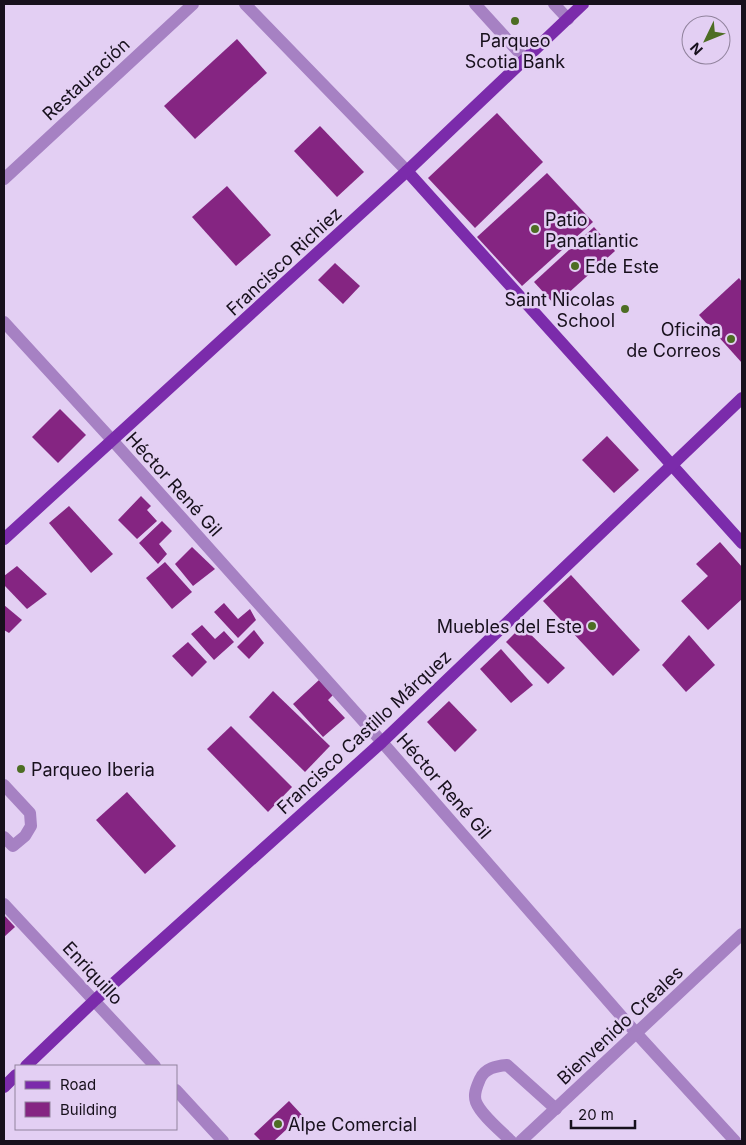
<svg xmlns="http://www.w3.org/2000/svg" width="746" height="1145" font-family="Inter,sans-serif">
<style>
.building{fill:#852582}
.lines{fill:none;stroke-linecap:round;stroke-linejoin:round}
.minor{stroke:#a681c3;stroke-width:12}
.major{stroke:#7b2bab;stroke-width:12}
.poi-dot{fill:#4d6d23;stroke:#e3cff3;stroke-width:2}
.labels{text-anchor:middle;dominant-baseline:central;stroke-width:5;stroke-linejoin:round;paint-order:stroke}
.poi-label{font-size:18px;fill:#17101c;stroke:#e3cff3;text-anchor:start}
.street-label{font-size:18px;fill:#17101c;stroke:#e3cff3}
</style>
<rect width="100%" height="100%" fill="#e3cff3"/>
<!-- building -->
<g class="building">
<polygon points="237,39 267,73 195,139 164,106"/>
<polygon points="497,113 543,162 475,228 428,178"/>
<polygon points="320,126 364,172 337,197 294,151"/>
<polygon points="547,173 593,222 522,286 477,237"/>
<polygon points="227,186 271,235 236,266 192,217"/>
<polygon points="594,227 615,251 555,305 534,282"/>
<polygon points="335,263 360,286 343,304 318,280"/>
<polygon points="739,278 742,282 742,363 699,315"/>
<polygon points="60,409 86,435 58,463 32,437"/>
<polygon points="607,436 639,470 614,493 582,460"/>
<polygon points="141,496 151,506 147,510 157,521 137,539 118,520"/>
<polygon points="69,506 113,554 91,573 49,523"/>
<polygon points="162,521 172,531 159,544 167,554 158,564 139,543"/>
<polygon points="720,542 742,567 742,599 708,630 681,601 708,576 696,564"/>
<polygon points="192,547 215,569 193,586 175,564"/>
<polygon points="165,562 192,592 172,609 146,578"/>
<polygon points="17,566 47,594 27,609 4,585 4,576"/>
<polygon points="571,575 640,650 613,676 543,601"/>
<polygon points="224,603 238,619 250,609 256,620 238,638 214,612"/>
<polygon points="4,605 22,620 9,633 4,630"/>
<polygon points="202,625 215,639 224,631 234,642 214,660 191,634"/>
<polygon points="522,626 565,668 548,684 506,642"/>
<polygon points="254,630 264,643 249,659 237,647"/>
<polygon points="689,635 715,665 686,692 662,665"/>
<polygon points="188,642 207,662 192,677 172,656"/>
<polygon points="501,649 533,685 511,703 480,669"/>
<polygon points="319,680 333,695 328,700 345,718 323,737 293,704"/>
<polygon points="273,691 330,746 305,772 249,717"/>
<polygon points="449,701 477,730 455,752 427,722"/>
<polygon points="231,726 292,787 268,812 207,749"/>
<polygon points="127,792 176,846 145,874 96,820"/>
<polygon points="4,915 15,927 4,937"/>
<polygon points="289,1101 302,1115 274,1141 261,1141 254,1134"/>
</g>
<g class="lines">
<!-- minor -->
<g class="minor">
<polyline points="245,4 407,171"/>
<polyline points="475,4 525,59"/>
<polyline points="554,4 568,19"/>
<polyline points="4,179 193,4"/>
<polyline points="4,322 113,441 382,742 637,1034 735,1141"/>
<polyline points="4,785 30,813 31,826 25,836 13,846 4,837"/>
<polyline points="4,904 155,1066"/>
<polyline points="176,1090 223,1141"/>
<path d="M511,1141c-10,-10 -30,-26 -35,-39 -3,-8 1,-16 4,-23 5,-11 16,-13 27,-14l49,44"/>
<polyline points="521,1141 742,934"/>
</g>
<!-- major -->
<g class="major">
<polyline points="407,171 742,543"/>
<polyline points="4,539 407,171 583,4"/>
<polyline points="26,1066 95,1000 382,742 742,398"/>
<polyline points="4,1087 16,1075"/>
</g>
</g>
<!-- markers -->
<g class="poi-dot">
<circle cx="515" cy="21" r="5"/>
<circle cx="535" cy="229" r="5"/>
<circle cx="575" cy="266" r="5"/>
<circle cx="625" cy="309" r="5"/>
<circle cx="731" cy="339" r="5"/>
<circle cx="592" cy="626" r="5"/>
<circle cx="21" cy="769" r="5"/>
<circle cx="278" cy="1124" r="5"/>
</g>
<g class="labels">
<!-- poi labels -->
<g class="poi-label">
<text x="515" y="40" text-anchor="middle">Parqueo<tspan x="515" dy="21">Scotia Bank</tspan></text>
<text x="545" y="219">Patio<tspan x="545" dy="21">Panatlantic</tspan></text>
<text x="585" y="266">Ede Este</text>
<text x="615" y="299" text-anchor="end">Saint Nicolas<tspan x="615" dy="21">School</tspan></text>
<text x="721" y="329" text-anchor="end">Oficina<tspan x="721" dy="21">de Correos</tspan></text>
<text x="582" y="626" text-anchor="end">Muebles del Este</text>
<text x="31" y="769">Parqueo Iberia</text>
<text x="288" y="1124">Alpe Comercial</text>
</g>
<!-- street labels -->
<g class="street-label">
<text transform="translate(86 79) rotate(-43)">Restauración</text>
<text transform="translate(284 261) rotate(-43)">Francisco Richiez</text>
<text transform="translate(174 484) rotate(48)">Héctor René Gil</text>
<text transform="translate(364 732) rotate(-43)">Francisco Castillo Márquez</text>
<text transform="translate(444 786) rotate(49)">Héctor René Gil</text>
<text transform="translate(93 973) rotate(47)">Enriquillo</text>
<text transform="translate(620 1025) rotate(-43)">Bienvenido Creales</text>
</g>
</g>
<!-- border -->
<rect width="746" height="1145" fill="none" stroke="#17101c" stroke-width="10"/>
<!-- legend -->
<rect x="15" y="1065" width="162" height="65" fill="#e3cff3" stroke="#91839d"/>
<rect x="25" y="1081" width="25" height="8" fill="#7b2bab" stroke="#91839d"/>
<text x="60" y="1090" font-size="15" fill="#17101c">Road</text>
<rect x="25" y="1102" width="25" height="15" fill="#852582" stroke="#91839d"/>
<text x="60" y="1115" font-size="15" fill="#17101c">Building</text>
<!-- north arrow -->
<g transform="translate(706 40) rotate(227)"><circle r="24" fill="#e3cff3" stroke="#91839d"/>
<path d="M0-4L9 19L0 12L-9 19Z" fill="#4d6d23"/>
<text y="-8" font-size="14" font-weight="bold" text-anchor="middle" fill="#17101c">N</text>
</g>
<!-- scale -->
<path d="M571 1120v8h64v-8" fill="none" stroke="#17101c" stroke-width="2.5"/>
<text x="578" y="1120" font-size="15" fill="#17101c" stroke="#e3cff3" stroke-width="4" paint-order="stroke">20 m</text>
</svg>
